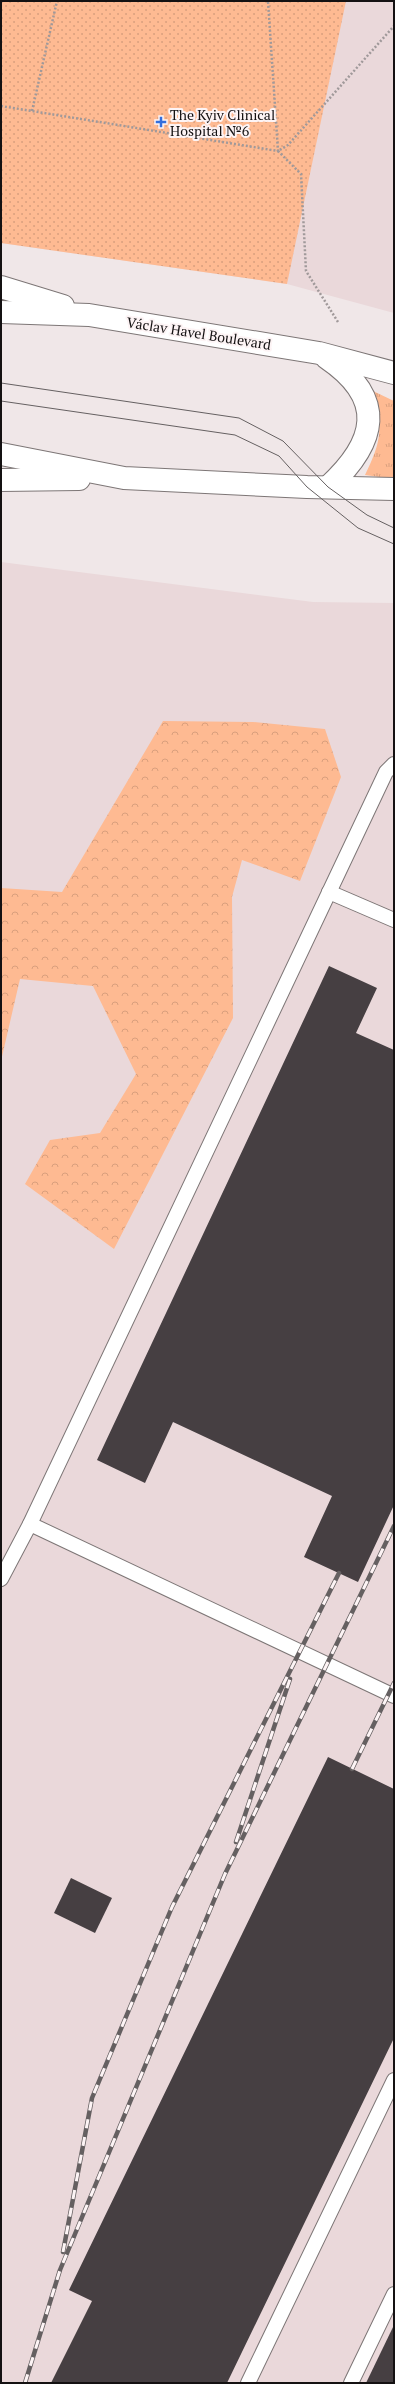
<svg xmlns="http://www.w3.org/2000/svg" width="395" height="2384" font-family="'PT Serif',serif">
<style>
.built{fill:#ead8da}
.grass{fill:url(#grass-tufts)}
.forest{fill:url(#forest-crowns)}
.park{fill:url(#park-dots)}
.building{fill:#463f42}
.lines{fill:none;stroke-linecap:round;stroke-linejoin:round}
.service-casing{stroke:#7d7676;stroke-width:16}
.secondary-casing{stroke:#7d7676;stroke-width:24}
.path{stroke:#a0999a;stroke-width:2.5;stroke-dasharray:2 2;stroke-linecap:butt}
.service{stroke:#fff;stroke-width:14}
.secondary{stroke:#fff;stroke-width:22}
.tram{stroke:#656061;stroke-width:1}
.rail-casing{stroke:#656061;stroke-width:4.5}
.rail{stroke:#fdf4f5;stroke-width:3;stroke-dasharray:9;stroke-linecap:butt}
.poi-dot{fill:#336edc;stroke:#fdf4f5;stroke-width:1.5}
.labels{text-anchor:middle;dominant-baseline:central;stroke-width:4;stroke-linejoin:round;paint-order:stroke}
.poi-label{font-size:14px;fill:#141112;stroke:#fdf4f5;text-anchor:start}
.street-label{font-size:14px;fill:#141112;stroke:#fdf4f5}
</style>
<defs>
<pattern id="grass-tufts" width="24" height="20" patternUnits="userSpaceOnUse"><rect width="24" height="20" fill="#feba92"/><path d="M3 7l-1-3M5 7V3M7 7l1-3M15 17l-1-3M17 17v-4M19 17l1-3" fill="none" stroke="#d99f7d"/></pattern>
<pattern id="forest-crowns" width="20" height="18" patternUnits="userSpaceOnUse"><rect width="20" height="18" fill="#feba92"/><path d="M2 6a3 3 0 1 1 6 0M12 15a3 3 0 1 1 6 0" fill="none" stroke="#d99f7d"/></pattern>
<pattern id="park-dots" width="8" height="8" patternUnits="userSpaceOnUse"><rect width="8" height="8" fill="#feba92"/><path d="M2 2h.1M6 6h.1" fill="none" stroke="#d99f7d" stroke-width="1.8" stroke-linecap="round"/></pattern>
</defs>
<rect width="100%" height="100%" fill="#f0e7e8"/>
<!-- built -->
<g class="built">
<polygon points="1,1 394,1 394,313 287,284 1,243"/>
<polygon points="1,562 313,602 394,603 394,2383 1,2383"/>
</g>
<!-- grass -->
<path class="grass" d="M373,391l21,10v78l-29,-4c17,-35 18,-46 8,-84z"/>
<!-- forest -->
<polygon class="forest" points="163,721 253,722 325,729 341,777 300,881 242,860 232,897 233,1018 114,1249 25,1184 50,1140 100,1133 136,1074 93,986 20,979 1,1061 1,888 62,892"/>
<!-- park -->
<polygon class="park" points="1,1 346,1 287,284 1,243"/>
<!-- building -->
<g class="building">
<polygon points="329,966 377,988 356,1033 394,1050 394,1505 358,1582 304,1557 332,1496 173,1422 145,1483 97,1460"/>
<polygon points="328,1757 394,1789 394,2038 227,2383 51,2383 92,2301 69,2290"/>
<polygon points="71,1878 112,1898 95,1933 54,1913"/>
<polygon points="394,2325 394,2383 366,2383"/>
</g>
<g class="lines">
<!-- service casing -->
<g class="service-casing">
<g id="service">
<polyline points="329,892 394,920"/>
<polyline points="30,1524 394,1696"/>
<polyline points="1,1579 30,1524 386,772 394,764"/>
<polyline points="248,2383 394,2080"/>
<polyline points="351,2383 394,2294"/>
</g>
</g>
<!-- secondary casing -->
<g class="secondary-casing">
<g id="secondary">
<polyline points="1,287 63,306"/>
<polyline points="1,312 89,315 319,353 394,373"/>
<path d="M327,358c60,41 50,84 1,129"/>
<polyline points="1,454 124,478 307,487 394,489"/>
<polyline points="1,480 79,479"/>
</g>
</g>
<!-- path -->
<g class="path">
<polyline points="1,106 278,151 268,1"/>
<polyline points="32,111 57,1"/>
<polyline points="338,322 306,271 301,174 278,151 288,145 394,26"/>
</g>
<!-- service -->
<use href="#service" class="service"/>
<!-- secondary -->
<use href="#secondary" class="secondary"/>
<!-- tram -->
<g class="tram">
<polyline points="1,383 239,418 283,441 328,487 367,515 394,528"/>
<polyline points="1,401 235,435 279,456 307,487 358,528 394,544"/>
</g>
<!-- rail casing -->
<g class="rail-casing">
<g id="rail">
<polyline points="352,1769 394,1683"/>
<polyline points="236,1842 290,1679"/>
<polyline points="63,2252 92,2098 172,1907 339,1573"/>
<polyline points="25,2383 60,2270 225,1874 394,1526"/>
</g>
</g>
<!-- rail -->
<use href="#rail" class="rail"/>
</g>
<!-- markers -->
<path class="poi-dot" d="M159 116h4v4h4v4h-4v4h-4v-4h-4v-4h4z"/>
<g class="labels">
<!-- poi labels -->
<g class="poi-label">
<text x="170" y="114">The Kyiv Clinical<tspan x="170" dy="16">Hospital №6</tspan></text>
</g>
<!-- street labels -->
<g class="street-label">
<text transform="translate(199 333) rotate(9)">Václav Havel Boulevard</text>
</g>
</g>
<!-- border -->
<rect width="395" height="2384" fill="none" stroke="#141112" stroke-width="4"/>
</svg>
